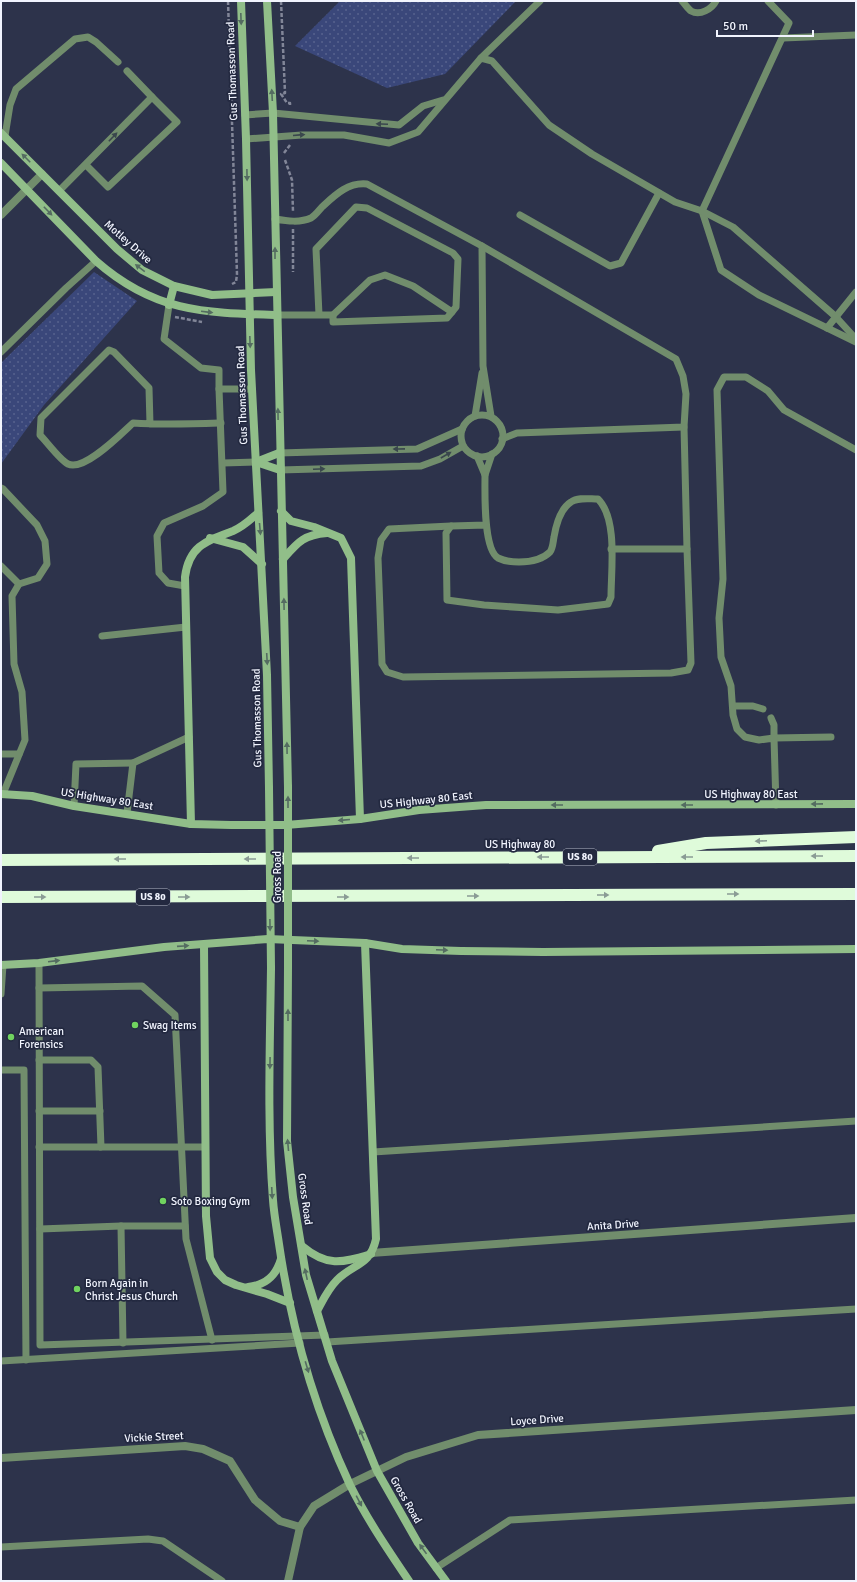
<svg xmlns="http://www.w3.org/2000/svg" width="857" height="1582" font-family="Signika,sans-serif">
<style>
.grass{fill:url(#grass-dots)}
.lines{fill:none;stroke-linecap:round;stroke-linejoin:round}
.path{stroke:#828698;stroke-width:2.5;stroke-dasharray:4 2;stroke-linecap:butt}
.service{stroke:#718d6c;stroke-width:7}
.minor{stroke:#718d6c;stroke-width:8}
.secondary{stroke:#91be89;stroke-width:8}
.motorway{stroke:#dffbda;stroke-width:12}
.secondary-bridge{stroke:#91be89;stroke-width:8}
.oneway{fill:#546c61}
.oneway2{fill:#3a474d}
.oneway3{fill:#8a9c95}
.poi-dot{fill:#70d35f;stroke:#232940;stroke-width:1.5}
.labels{text-anchor:middle;dominant-baseline:central;stroke-width:3.5;stroke-linejoin:round;paint-order:stroke}
.shield{fill:#232940;stroke:#b3b7c5;stroke-width:1}
.shield-label{font-size:10px;font-weight:bold;fill:#f1f4fe}
.street-label{font-size:11px;fill:#f1f4fe;stroke:#232940}
.poi-label{font-size:11px;fill:#f1f4fe;stroke:#232940;text-anchor:start}
</style>
<defs>
<pattern id="grass-dots" width="8" height="8" patternUnits="userSpaceOnUse"><rect width="8" height="8" fill="#3a477a"/><path d="M2 2h.1M6 6h.1" fill="none" stroke="#57628e" stroke-width="1.8" stroke-linecap="round"/></pattern>
</defs>
<rect width="100%" height="100%" fill="#2d334b"/>
<!-- grass -->
<g class="grass">
<polygon points="340,1 516,1 445,74 387,88 295,46"/>
<polygon points="94,272 137,301 44,405 1,464 1,363"/>
</g>
<g class="lines">
<!-- path -->
<g class="path">
<polyline points="228,1 237,274 236,282 232,284"/>
<polyline points="281,1 285,93 281,94 287,103 290,103 290,106"/>
<polyline points="284,153 290,145"/>
<polyline points="285,160 292,180 293,212"/>
<polyline points="293,229 293,272"/>
<polyline points="175,317 202,322"/>
</g>
<!-- service -->
<g class="service">
<path d="M682,1c3,3 6,8 9,10 9,5 21,-2 25,-10"/>
<polyline points="768,1 789,23 702,211 721,270 759,295 856,342"/>
<polyline points="783,38 856,35"/>
<polyline points="481,58 540,1"/>
<polyline points="127,71 152,97"/>
<polyline points="245,115 273,113 399,125 423,106 443,100"/>
<polyline points="5,136 10,105 16,89 75,39 88,37 96,42 118,62"/>
<polyline points="246,139 302,135 344,135 389,143 418,132 481,58 492,61 549,125 592,154 675,202 702,211 733,227 835,316 856,339"/>
<polyline points="59,191 152,97 177,122 108,187 86,165"/>
<polyline points="520,215 610,266 621,263 659,193"/>
<path d="M275,219c12,2 25,4 36,-1 5,-3 8,-8 11,-11 13,-12 26,-25 45,-23l115,62 1,120 8,50"/>
<polyline points="482,246 676,359 683,376 686,394 684,427 517,433 502,439"/>
<polyline points="169,305 164,339 201,368 219,370 219,389"/>
<polyline points="276,315 333,315 333,322 447,318 456,307 458,259 453,253 367,208 356,207 316,249 319,315"/>
<polyline points="333,315 370,280 385,275 413,286 452,312"/>
<polyline points="827,328 856,292"/>
<polyline points="1,352 66,288 96,261"/>
<circle cx="482" cy="436" r="21"/>
<polyline points="475,416 482,373"/>
<path d="M150,424l-1,-36 -35,-36 -5,-2 -68,68 -1,17c7,7 20,25 28,29 16,8 53,-30 65,-41 30,2 58,1 88,0"/>
<polyline points="684,427 687,549"/>
<polyline points="279,453 417,449 462,429"/>
<polyline points="477,456 485,475 492,454"/>
<polyline points="223,463 256,462"/>
<polyline points="280,470 421,466 440,459 463,446"/>
<path d="M485,475c0,17 -2,74 13,83 6,3 15,4 21,4 11,0 23,-2 31,-10 3,-4 3,-10 4,-15 2,-12 6,-28 17,-35 7,-5 18,-3 27,-3 20,20 13,71 13,98l-3,7 -50,6 -74,-5 -37,-5 -1,-67 5,-7 35,-1"/>
<polyline points="1,488 3,489 37,525 45,541 47,564 38,578 19,584 12,596 14,664 22,692 25,740 3,794"/>
<polyline points="451,526 389,529 381,540 378,558 382,664 387,672 403,677 671,673 688,670 691,663 687,549 611,549"/>
<polyline points="1,566 19,584"/>
<polyline points="185,586 168,583 159,573 157,536 164,523 203,506 223,492 219,389 252,389"/>
<polyline points="102,636 186,627"/>
<polyline points="733,706 753,706 763,709"/>
<polyline points="771,718 774,725 774,738 831,737"/>
<polyline points="1,754 19,754"/>
<polyline points="776,805 774,738 759,740 745,737 737,729 733,715 731,686 721,657 719,618 723,579 717,390 724,377 746,377 768,391 784,410 856,450"/>
<polyline points="74,806 76,764 133,763"/>
<polyline points="127,813 133,763 189,737"/>
<polyline points="39,963 40,1345 325,1335"/>
<polyline points="39,988 142,986 175,1015 186,1239 212,1340"/>
<polyline points="1,994 3,965"/>
<polyline points="39,1060 91,1060 98,1067 101,1147"/>
<polyline points="1,1070 24,1070 26,1360"/>
<polyline points="39,1111 100,1111"/>
<polyline points="39,1147 205,1147"/>
<polyline points="373,1152 856,1121"/>
<polyline points="40,1229 121,1226"/>
<polyline points="327,1342 856,1309"/>
<polyline points="123,1343 121,1226 185,1226"/>
<polyline points="1,1361 300,1343"/>
<polyline points="1,1547 148,1539 163,1541 222,1581"/>
<polyline points="436,1568 510,1520 856,1500"/>
</g>
<!-- minor -->
<g class="minor">
<polyline points="1,215 42,174"/>
<polyline points="371,1253 856,1218"/>
<polyline points="1,1458 185,1446 203,1449 230,1461 255,1500 280,1521 300,1527"/>
<polyline points="288,1581 300,1527 314,1506 350,1484 406,1457 478,1435 856,1410"/>
</g>
<!-- secondary -->
<g class="secondary">
<polyline points="241,1 246,139 251,370 267,675 269,788"/>
<polyline points="267,1 273,113 288,787"/>
<polyline points="1,133 117,249 142,270 174,286 212,295 276,292"/>
<path d="M1,163l95,98c58,51 107,52 180,54"/>
<polyline points="169,305 174,286"/>
<polyline points="256,462 280,470"/>
<polyline points="256,462 279,453"/>
<polyline points="281,511 291,521 314,527 341,538 351,558 360,819"/>
<polyline points="210,538 243,547 262,564"/>
<path d="M283,559c15,-17 20,-24 44,-26"/>
<polyline points="1,794 32,796 74,806 191,824 231,825 286,825 360,819 419,810 486,805 856,804"/>
<path d="M191,824l-6,-247c4,-31 21,-36 48,-46 10,-4 17,-11 25,-18"/>
<polyline points="204,945 206,1216 210,1258 217,1272 225,1280 236,1285 267,1294 290,1303"/>
<polyline points="1,965 39,963 164,947 268,939 365,943 402,949 461,951 543,952 856,949"/>
<polyline points="288,967 287,1141 293,1197 306,1275 332,1361 377,1471 418,1543 446,1581"/>
<path d="M271,968c-1,77 -4,155 2,232 1,15 4,30 6,44 12,82 36,166 71,241 17,34 38,65 59,96"/>
<path d="M302,1246c25,21 39,17 69,8"/>
<path d="M248,1287c18,-2 28,-11 33,-28"/>
<path d="M317,1311c6,-11 11,-22 20,-31 17,-17 33,-14 39,-41l-11,-296"/>
</g>
<!-- motorway -->
<g class="motorway">
<polyline points="658,851 706,843 856,837"/>
<polyline points="1,860 856,856"/>
<polyline points="1,897 856,894"/>
</g>
<!-- secondary-bridge -->
<g class="secondary-bridge">
<polyline points="288,787 288,967"/>
<polyline points="269,788 271,968"/>
</g>
</g>
<!-- one-way arrows -->
<defs><path id="oneway-solid" d="M-6-.8H1V-3.2L6.5 0L1 3.2V.8H-6Z"/></defs>
<g class="oneway">
<use href="#oneway-solid" transform="translate(241 19) rotate(88)"/>
<use href="#oneway-solid" transform="translate(272 95) rotate(-93)"/>
<use href="#oneway-solid" transform="translate(26 158) rotate(-135)"/>
<use href="#oneway-solid" transform="translate(247 175) rotate(89)"/>
<use href="#oneway-solid" transform="translate(48 211) rotate(46)"/>
<use href="#oneway-solid" transform="translate(275 253) rotate(-90)"/>
<use href="#oneway-solid" transform="translate(140 268) rotate(-143)"/>
<use href="#oneway-solid" transform="translate(207 312) rotate(7)"/>
<use href="#oneway-solid" transform="translate(250 342) rotate(88)"/>
<use href="#oneway-solid" transform="translate(278 414) rotate(-91)"/>
<use href="#oneway-solid" transform="translate(260 529) rotate(85)"/>
<use href="#oneway-solid" transform="translate(284 604) rotate(-91)"/>
<use href="#oneway-solid" transform="translate(267 659) rotate(87)"/>
<use href="#oneway-solid" transform="translate(287 748) rotate(-91)"/>
<use href="#oneway-solid" transform="translate(288 802) rotate(-90)"/>
<use href="#oneway-solid" transform="translate(817 804) rotate(179)"/>
<use href="#oneway-solid" transform="translate(557 805) rotate(-180)"/>
<use href="#oneway-solid" transform="translate(687 805) rotate(-180)"/>
<use href="#oneway-solid" transform="translate(344 820) rotate(175)"/>
<use href="#oneway-solid" transform="translate(270 925) rotate(89)"/>
<use href="#oneway-solid" transform="translate(313 941) rotate(3)"/>
<use href="#oneway-solid" transform="translate(183 946) rotate(-4)"/>
<use href="#oneway-solid" transform="translate(442 950) rotate(2)"/>
<use href="#oneway-solid" transform="translate(54 961) rotate(-7)"/>
<use href="#oneway-solid" transform="translate(288 1015) rotate(-90)"/>
<use href="#oneway-solid" transform="translate(270 1063) rotate(91)"/>
<use href="#oneway-solid" transform="translate(288 1145) rotate(-95)"/>
<use href="#oneway-solid" transform="translate(272 1193) rotate(87)"/>
<use href="#oneway-solid" transform="translate(306 1274) rotate(-102)"/>
<use href="#oneway-solid" transform="translate(307 1367) rotate(73)"/>
<use href="#oneway-solid" transform="translate(362 1435) rotate(-112)"/>
<use href="#oneway-solid" transform="translate(359 1501) rotate(62)"/>
<use href="#oneway-solid" transform="translate(423 1549) rotate(-126)"/>
</g>
<g class="oneway2">
<use href="#oneway-solid" transform="translate(382 124) rotate(-178)"/>
<use href="#oneway-solid" transform="translate(299 135) rotate(-5)"/>
<use href="#oneway-solid" transform="translate(113 137) rotate(-46)"/>
<use href="#oneway-solid" transform="translate(399 449) rotate(179)"/>
<use href="#oneway-solid" transform="translate(446 455) rotate(-30)"/>
<use href="#oneway-solid" transform="translate(319 469) rotate(-2)"/>
</g>
<g class="oneway3">
<use href="#oneway-solid" transform="translate(761 841) rotate(178)"/>
<use href="#oneway-solid" transform="translate(817 856) rotate(180)"/>
<use href="#oneway-solid" transform="translate(543 857) rotate(180)"/>
<use href="#oneway-solid" transform="translate(687 857) rotate(180)"/>
<use href="#oneway-solid" transform="translate(413 858) rotate(180)"/>
<use href="#oneway-solid" transform="translate(120 859) rotate(180)"/>
<use href="#oneway-solid" transform="translate(250 859) rotate(180)"/>
<use href="#oneway-solid" transform="translate(733 894)"/>
<use href="#oneway-solid" transform="translate(603 895)"/>
<use href="#oneway-solid" transform="translate(473 896)"/>
<use href="#oneway-solid" transform="translate(40 897)"/>
<use href="#oneway-solid" transform="translate(184 897)"/>
<use href="#oneway-solid" transform="translate(343 897)"/>
</g>
<!-- markers -->
<g class="poi-dot">
<circle cx="135" cy="1025" r="4"/>
<circle cx="11" cy="1037" r="4"/>
<circle cx="163" cy="1201" r="4"/>
<circle cx="77" cy="1289" r="4"/>
</g>
<g class="labels">
<!-- shield labels -->
<g class="shield">
<rect x="563" y="849" width="34" height="16" rx="3"/>
<rect x="136" y="889" width="34" height="16" rx="3"/>
</g>
<g class="shield-label">
<text x="580" y="857">US 80</text>
<text x="153" y="897">US 80</text>
</g>
<!-- street labels -->
<g class="street-label">
<text transform="translate(232 71) rotate(-92)">Gus Thomasson Road</text>
<text transform="translate(128 242) rotate(41)">Motley Drive</text>
<text transform="translate(242 395) rotate(-92)">Gus Thomasson Road</text>
<text transform="translate(257 718) rotate(-91)">Gus Thomasson Road</text>
<text x="751" y="794">US Highway 80 East</text>
<text transform="translate(107 799) rotate(9)">US Highway 80 East</text>
<text transform="translate(426 800) rotate(-6)">US Highway 80 East</text>
<text x="520" y="844">US Highway 80</text>
<text transform="translate(277 877) rotate(-90)">Gross Road</text>
<text transform="translate(305 1199) rotate(82)">Gross Road</text>
<text transform="translate(613 1225) rotate(-4)">Anita Drive</text>
<text transform="translate(537 1420) rotate(-4)">Loyce Drive</text>
<text transform="translate(154 1437) rotate(-3)">Vickie Street</text>
<text transform="translate(406 1500) rotate(60)">Gross Road</text>
</g>
<!-- poi labels -->
<g class="poi-label">
<text x="143" y="1025">Swag Items</text>
<text x="19" y="1031">American<tspan x="19" dy="13">Forensics</tspan></text>
<text x="171" y="1201">Soto Boxing Gym</text>
<text x="85" y="1283">Born Again in<tspan x="85" dy="13">Christ Jesus Church</tspan></text>
</g>
</g>
<!-- border -->
<rect width="857" height="1582" fill="none" stroke="#f1f4fe" stroke-width="4"/>
<!-- scale -->
<path d="M717 30v6h96v-6" fill="none" stroke="#f1f4fe" stroke-width="2"/>
<text x="723" y="30" font-size="12" fill="#f1f4fe" stroke="#232940" stroke-width="3" paint-order="stroke">50 m</text>
</svg>
